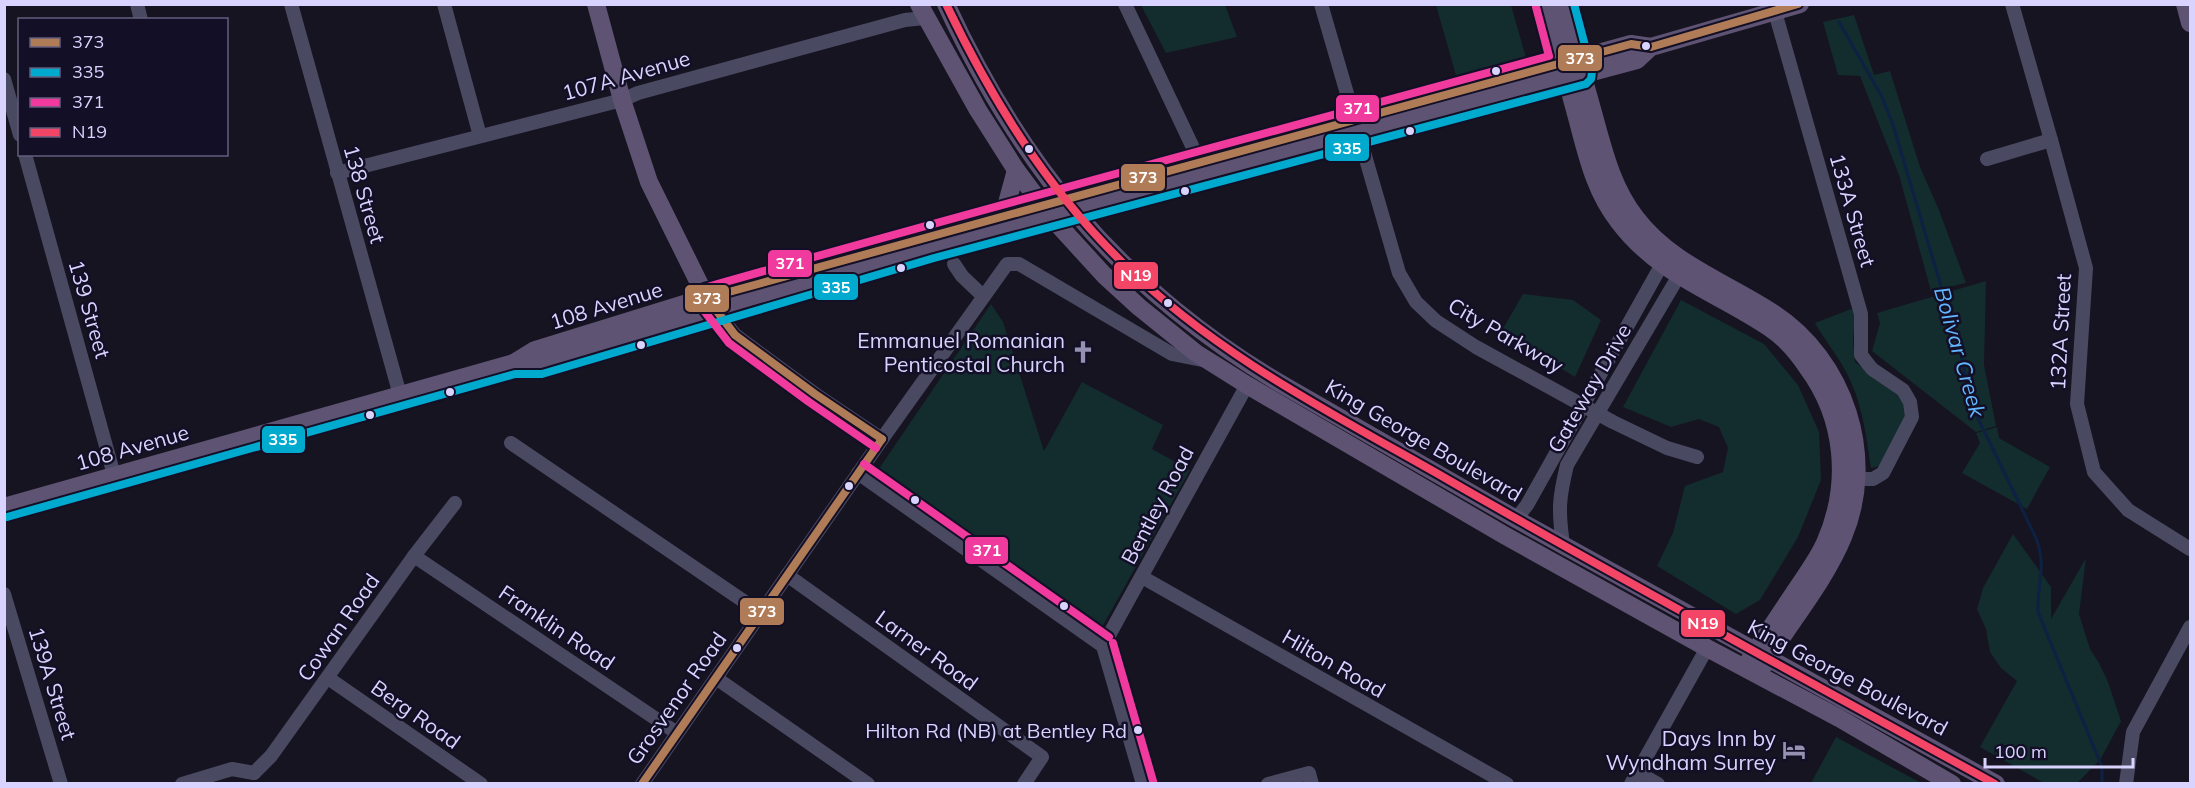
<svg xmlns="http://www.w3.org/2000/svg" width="2195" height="788" font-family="Mulish,sans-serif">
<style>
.green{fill:#132c2d}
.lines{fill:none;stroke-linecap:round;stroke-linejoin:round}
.stream{stroke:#0d2144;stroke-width:3}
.minor{stroke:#4a4962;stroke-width:14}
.major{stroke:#5e5373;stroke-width:18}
.bus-1-casing{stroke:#130f26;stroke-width:12}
.bus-2-casing{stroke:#130f26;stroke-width:12}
.bus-3-casing{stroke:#130f26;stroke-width:12}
.bus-4-casing{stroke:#130f26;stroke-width:12}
.bus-1{stroke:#b07c57;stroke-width:8}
.bus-2{stroke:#00a9ce;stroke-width:8}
.bus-3{stroke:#f13a9d;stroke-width:8}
.bus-4{stroke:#f34667;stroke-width:8}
.bus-dot{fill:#d9d4ff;stroke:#130f26;stroke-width:2}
.labels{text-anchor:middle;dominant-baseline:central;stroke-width:5;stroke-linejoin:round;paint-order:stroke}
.bus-label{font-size:20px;fill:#d9d4ff;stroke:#130f26;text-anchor:end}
.street-label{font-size:21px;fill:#d9d4ff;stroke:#130f26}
.poi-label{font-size:21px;fill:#d9d4ff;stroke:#130f26;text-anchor:end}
.water-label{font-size:22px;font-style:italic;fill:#62b6ff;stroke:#130f26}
.line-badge{stroke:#130f26;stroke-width:2}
.badge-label{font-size:16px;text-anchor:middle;font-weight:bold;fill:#fff}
</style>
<rect width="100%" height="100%" fill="#161421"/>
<!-- green -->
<g class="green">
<polygon points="1141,5 1225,5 1237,37 1166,53"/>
<polygon points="1436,5 1511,5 1526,58 1457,79"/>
<polygon points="1854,15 1874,75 1890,71 1920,167 1939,210 1966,283 1931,291 1899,175 1860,76 1838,75 1823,22"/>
<polygon points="1986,281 1984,365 1996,426 1976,432 1872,351 1880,323 1877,313"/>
<polygon points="1523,294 1573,300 1601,320 1575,377 1501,332"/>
<polygon points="1681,300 1764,344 1798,385 1819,432 1821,480 1798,537 1760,600 1736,614 1657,566 1673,533 1685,486 1723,472 1728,448 1719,427 1699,419 1671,427 1623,407"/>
<polygon points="991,304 1003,322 1044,451 1082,382 1163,425 1152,449 1190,470 1101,629 874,476"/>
<path d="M1851,309l4,2 -2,32 2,19 49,37 3,18 -26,49 -10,2c-5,-34 -9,-67 -26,-98 -9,-17 -21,-31 -30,-47z"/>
<polygon points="1997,427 1999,438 2050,467 2027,509 1962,473 1980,443 1976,433"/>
<polygon points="2013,534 2051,587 2051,619 2086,558 2079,614 2090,649 2099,663 2108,682 2121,721 2100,760 2077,783 2044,783 1980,747 2017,681 2001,668 1990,652 1986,629 1977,609 1983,588"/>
<polygon points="1836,737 1921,783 1811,783"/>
</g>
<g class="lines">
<!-- stream -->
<path class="stream" d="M1839,22l43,75 11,28 67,225 12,56 64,132c11,29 1,45 2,74l64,155v17"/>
<!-- minor -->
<g class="minor">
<polyline points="137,4 141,20"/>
<polyline points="291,4 400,395"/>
<polyline points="444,4 480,136"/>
<polyline points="1125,4 1204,171"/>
<polyline points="1321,4 1399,273 1416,302 1436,321 1476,347 1613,422 1667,448 1697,457"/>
<polyline points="2012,4 2051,140 2086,268 2077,404 2094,472 2128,510 2190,549"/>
<polyline points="1775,12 1861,314 1861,355 1872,369 1903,390 1910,402 1912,417 1883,473 1873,479 1857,479"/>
<polyline points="4,79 20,135"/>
<polyline points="25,154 114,475"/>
<polyline points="1987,159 2051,140"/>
<polyline points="337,173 622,100 638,93 905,20 925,18"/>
<polyline points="954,264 962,276 983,296"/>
<polyline points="717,312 735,335 815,394 882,439"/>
<polyline points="511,443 761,613"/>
<polyline points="858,473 1103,646"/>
<polyline points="1516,519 1527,505 1666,257"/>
<path d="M1563,544c-5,-34 -4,-46 4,-79l117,-198"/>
<polyline points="414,556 677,733"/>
<polyline points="787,575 1042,757 1024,784"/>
<polyline points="1142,577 1507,784"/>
<polyline points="4,594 61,784"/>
<polyline points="1103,646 1247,385"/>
<polyline points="1103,646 1143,784"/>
<polyline points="328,678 481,784"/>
<polyline points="716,678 868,784"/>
<polyline points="1637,772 1658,784"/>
<polyline points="254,773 271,756 414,556 455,503"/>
<polyline points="182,784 232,769 254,773"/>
<polyline points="642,784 887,432 1007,264 1019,264 1172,354 1202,360"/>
<polyline points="1268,784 1309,773 1312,784"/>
<polyline points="1631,784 1707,648"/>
<polyline points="2126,784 2133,732 2190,627"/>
</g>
<!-- major -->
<g class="major">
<polyline points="596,4 622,100 649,182 702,289 713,306"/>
<polyline points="919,4 978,110 1016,170 1051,217 1104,275 1139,307 1196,353 1247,385 1504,535 1707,648 1839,718 1952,784"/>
<path d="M946,4c34,74 77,146 130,209 59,70 135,131 214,176l226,130 480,265"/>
<path d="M1546,4c10,37 20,73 30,110 10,37 18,77 43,108 41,54 98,70 151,106 15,10 27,24 37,39 38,51 44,117 18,176 -8,18 -20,33 -31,50 -15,22 -30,45 -45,68"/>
<path d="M1563,4c10,36 19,70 29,105 11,39 19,77 44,109 35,46 90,64 137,95 72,47 104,144 70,224 -19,46 -55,87 -81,131"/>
<polyline points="2185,4 2190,23"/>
<polyline points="1004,214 1016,170"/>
<polyline points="514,363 539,364 931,248 1637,60 1651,47 1800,4"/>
<polyline points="4,507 514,363 535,350 687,303 982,220 1138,180 1631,44 1651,47"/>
</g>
<!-- bus-1 casing -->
<g class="bus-1-casing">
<g id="bus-1">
<path d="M882,439l-67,-45 -80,-59 -28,-37c307,-87 616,-169 924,-254l20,3 147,-43"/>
<polyline points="642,784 882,439"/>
</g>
</g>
<!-- bus-2 casing -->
<g class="bus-2-casing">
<polyline id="bus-2" points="7,517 515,374 542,374 934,258 1586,84 1591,79 1592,72 1574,4"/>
</g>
<!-- bus-3 casing -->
<g class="bus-3-casing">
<g id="bus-3">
<path d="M876,448l-67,-46 -80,-59 -31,-40c-3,-6 -1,-12 6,-15 281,-80 564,-155 845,-232l-13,-49"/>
<polyline points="864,464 1109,637"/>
<polyline points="1113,643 1153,781"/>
</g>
</g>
<!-- bus-4 casing -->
<g class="bus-4-casing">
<path id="bus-4" d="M946,4c46,96 101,185 177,259 93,92 210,151 322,215 182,105 366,204 550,306"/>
</g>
<!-- bus-1 -->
<use href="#bus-1" class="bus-1"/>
<!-- bus-2 -->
<use href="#bus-2" class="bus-2"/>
<!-- bus-3 -->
<use href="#bus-3" class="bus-3"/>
<!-- bus-4 -->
<use href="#bus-4" class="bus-4"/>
</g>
<!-- icons -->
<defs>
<g id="church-bare" transform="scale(1.8)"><path d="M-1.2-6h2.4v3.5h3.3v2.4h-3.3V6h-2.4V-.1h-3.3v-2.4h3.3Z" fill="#9591b1" stroke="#130f26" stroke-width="2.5" paint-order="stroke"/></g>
<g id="hotel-bare" transform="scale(1.8)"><path d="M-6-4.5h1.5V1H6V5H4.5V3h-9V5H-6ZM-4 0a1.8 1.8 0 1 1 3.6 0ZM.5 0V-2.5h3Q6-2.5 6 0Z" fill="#9591b1" stroke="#130f26" stroke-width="2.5" paint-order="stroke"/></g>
</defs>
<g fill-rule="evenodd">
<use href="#church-bare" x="1083" y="352"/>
<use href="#hotel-bare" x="1794" y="750"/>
</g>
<!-- markers -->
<g class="bus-dot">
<circle cx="1646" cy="46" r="5"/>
<circle cx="1496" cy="71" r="5"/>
<circle cx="1410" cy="131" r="5"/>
<circle cx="1029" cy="149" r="5"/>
<circle cx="1185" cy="191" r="5"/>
<circle cx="930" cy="225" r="5"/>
<circle cx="901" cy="268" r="5"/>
<circle cx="1168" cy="303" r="5"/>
<circle cx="641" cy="345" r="5"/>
<circle cx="450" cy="392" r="5"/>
<circle cx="370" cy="415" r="5"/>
<circle cx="849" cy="486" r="5"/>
<circle cx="915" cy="500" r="5"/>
<circle cx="1064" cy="606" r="5"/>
<circle cx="737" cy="648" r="5"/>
<circle cx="1138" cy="730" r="5"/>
</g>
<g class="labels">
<!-- bus labels -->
<g class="bus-label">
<text x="1127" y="730">Hilton Rd (NB) at Bentley Rd</text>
</g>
<!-- street labels -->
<g class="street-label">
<text transform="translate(626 75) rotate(-16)">107A Avenue</text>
<text transform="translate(365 194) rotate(74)">138 Street</text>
<text transform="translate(1853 210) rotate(74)">133A Street</text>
<text transform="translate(606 305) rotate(-17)">108 Avenue</text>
<text transform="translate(90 309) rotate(74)">139 Street</text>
<text transform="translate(2060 332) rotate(-87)">132A Street</text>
<text transform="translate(1506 335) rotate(30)">City Parkway</text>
<text transform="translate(1589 388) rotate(-60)">Gateway Drive</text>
<text transform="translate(1424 440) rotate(30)">King George Boulevard</text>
<text transform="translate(132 447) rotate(-16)">108 Avenue</text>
<text transform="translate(1157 505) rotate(-62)">Bentley Road</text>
<text transform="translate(338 627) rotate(-55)">Cowan Road</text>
<text transform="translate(557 627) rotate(34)">Franklin Road</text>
<text transform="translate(927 650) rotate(36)">Larner Road</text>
<text transform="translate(1334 663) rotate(30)">Hilton Road</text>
<text transform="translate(1848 677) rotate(28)">King George Boulevard</text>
<text transform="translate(53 683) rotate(73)">139A Street</text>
<text transform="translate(676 698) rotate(-55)">Grosvenor Road</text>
<text transform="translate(416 714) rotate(35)">Berg Road</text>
</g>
<!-- poi labels -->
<g class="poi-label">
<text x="1065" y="340">Emmanuel Romanian<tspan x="1065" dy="24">Penticostal Church</tspan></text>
<text x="1776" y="738">Days Inn by<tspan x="1776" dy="24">Wyndham Surrey</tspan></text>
</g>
<!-- water labels -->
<g class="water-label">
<text transform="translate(1960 352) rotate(74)">Bolivar Creek</text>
</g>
</g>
<g class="line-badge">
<rect x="1557" y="44" width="46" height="28" rx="6" fill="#b07c57"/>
<rect x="1335" y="94" width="45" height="29" rx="6" fill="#f13a9d"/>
<rect x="1324" y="133" width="46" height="29" rx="6" fill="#00a9ce"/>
<rect x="1120" y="163" width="46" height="29" rx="6" fill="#b07c57"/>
<rect x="767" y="249" width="46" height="29" rx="6" fill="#f13a9d"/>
<rect x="1113" y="261" width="46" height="29" rx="6" fill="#f34667"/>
<rect x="813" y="273" width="46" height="28" rx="6" fill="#00a9ce"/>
<rect x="684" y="284" width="46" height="29" rx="6" fill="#b07c57"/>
<rect x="261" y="425" width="45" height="29" rx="6" fill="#00a9ce"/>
<rect x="964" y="536" width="45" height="29" rx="6" fill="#f13a9d"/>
<rect x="739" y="597" width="46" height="29" rx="6" fill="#b07c57"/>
<rect x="1680" y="609" width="46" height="29" rx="6" fill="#f34667"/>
</g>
<g class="badge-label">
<text x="1580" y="64">373</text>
<text x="1358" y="114">371</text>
<text x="1347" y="154">335</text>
<text x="1143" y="183">373</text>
<text x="790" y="269">371</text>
<text x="1136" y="281">N19</text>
<text x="836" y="293">335</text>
<text x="707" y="304">373</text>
<text x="283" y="445">335</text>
<text x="987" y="556">371</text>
<text x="762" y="617">373</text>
<text x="1703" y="629">N19</text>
</g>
<!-- border -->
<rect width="2195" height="788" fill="none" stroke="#d9d4ff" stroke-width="12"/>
<!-- legend -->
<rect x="18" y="18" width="210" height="138" fill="#130f26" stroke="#625e7d" stroke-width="1.5"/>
<rect x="30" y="38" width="30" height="9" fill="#b07c57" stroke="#625e7d" stroke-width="1.5"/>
<text x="72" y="48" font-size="18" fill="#d9d4ff">373</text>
<rect x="30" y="68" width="30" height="9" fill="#00a9ce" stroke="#625e7d" stroke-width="1.5"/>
<text x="72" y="78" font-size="18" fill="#d9d4ff">335</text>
<rect x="30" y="98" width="30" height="9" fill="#f13a9d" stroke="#625e7d" stroke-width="1.5"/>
<text x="72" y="108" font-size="18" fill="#d9d4ff">371</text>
<rect x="30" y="128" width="30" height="9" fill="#f34667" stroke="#625e7d" stroke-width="1.5"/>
<text x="72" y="138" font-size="18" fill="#d9d4ff">N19</text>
<!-- scale -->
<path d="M1985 758v9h148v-9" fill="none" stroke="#d9d4ff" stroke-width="3"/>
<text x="1994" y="758" font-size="18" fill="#d9d4ff" stroke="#130f26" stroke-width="4.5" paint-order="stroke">100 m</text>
</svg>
